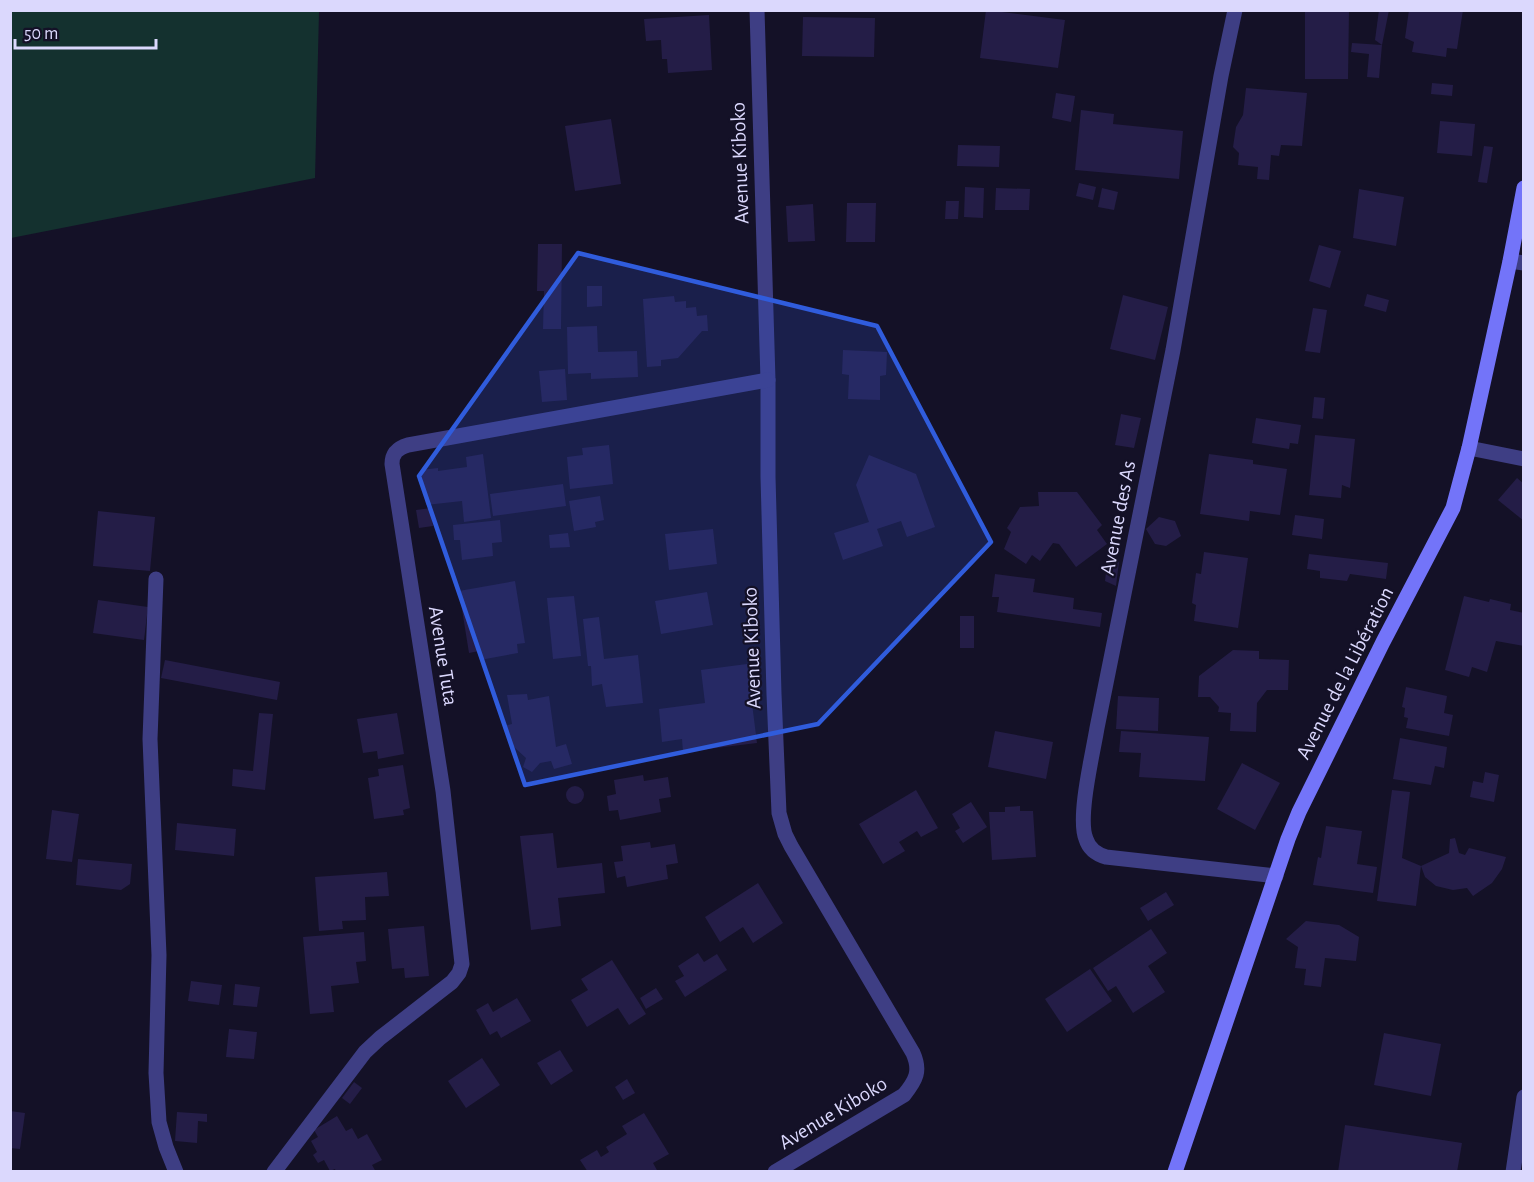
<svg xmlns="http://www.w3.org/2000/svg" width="1534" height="1182" font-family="'Alegreya Sans',sans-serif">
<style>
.green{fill:#14312f}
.building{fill:#241d47}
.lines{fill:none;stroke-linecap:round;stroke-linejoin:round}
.street{stroke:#3e3e84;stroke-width:15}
.secondary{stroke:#7374f9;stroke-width:15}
.marked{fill:#305cdc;fill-opacity:0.2;stroke:#305cdc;stroke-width:4.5;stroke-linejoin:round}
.labels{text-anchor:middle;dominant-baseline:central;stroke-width:4.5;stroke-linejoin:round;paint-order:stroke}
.street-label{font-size:21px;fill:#dbd8fd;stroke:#141127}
</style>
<rect width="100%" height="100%" fill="#141127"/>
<!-- green -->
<polygon class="green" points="11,10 319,11 315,178 11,238"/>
<!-- building -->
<g class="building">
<polygon points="986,10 1065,20 1058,68 980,58"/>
<polygon points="1305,10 1349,10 1348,79 1305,79"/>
<polygon points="1379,10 1389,10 1382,45 1375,40"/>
<polygon points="1409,10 1463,10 1457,49 1447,48 1446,57 1412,52 1414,42 1405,38"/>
<polygon points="709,15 712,70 668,73 667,59 662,59 661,40 646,41 644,19"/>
<polygon points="803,17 875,18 874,57 802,56"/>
<polygon points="1352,43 1382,45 1379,78 1367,77 1369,54 1351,52"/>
<polygon points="1432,83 1453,85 1452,96 1431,94"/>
<polygon points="1246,88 1307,93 1302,146 1281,145 1279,156 1271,155 1269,180 1257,179 1258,167 1238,165 1239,153 1233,147 1236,127 1243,115"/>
<polygon points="1056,93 1075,96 1071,122 1052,118"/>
<polygon points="1081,110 1114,114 1113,124 1183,131 1179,179 1075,170"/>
<polygon points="611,119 621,184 575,191 565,126"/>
<polygon points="1440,121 1475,124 1472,156 1437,153"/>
<polygon points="958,145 1000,146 999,167 957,166"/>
<polygon points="1484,146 1493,147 1487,183 1478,182"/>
<polygon points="1079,183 1096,187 1093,200 1076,196"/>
<polygon points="965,187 984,188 983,218 964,217"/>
<polygon points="996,188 1030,189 1029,210 995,210"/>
<polygon points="1102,188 1118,192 1114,210 1098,207"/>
<polygon points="1359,189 1404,197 1396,246 1353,238"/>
<polygon points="946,201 959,201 958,219 945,219"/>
<polygon points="847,203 876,203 875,242 846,242"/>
<polygon points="813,204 815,241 788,242 786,206"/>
<polygon points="538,244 562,244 561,329 543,329 544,291 537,291"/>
<polygon points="1319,245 1341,251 1330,288 1309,281"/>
<polygon points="587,286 602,286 602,306 587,307"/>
<polygon points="1367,294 1389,300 1386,312 1364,306"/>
<polygon points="1123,295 1168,307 1155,360 1110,349"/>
<polygon points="674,296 675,302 686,301 686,308 696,307 697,316 707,315 708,331 702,331 678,358 661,360 661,366 647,367 643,299"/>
<polygon points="1313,308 1327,310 1320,353 1305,351"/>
<polygon points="597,326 598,352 637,351 638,377 591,379 591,373 568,374 567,327"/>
<polygon points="843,350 887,352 886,375 880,376 880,400 848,399 849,375 842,374"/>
<polygon points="565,369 567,400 542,402 539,371"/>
<polygon points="1314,397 1325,398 1323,419 1312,418"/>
<polygon points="1121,414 1141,418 1134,448 1115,445"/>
<polygon points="1256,418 1301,425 1298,444 1290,443 1289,449 1252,443"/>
<polygon points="1315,435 1355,439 1350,488 1342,485 1341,498 1309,495"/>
<polygon points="609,445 613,484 570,489 567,457 583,455 582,448"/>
<polygon points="483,454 491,518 464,522 462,501 426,505 421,470 438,468 438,471 467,467 466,457"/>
<polygon points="1209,454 1253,460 1253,464 1287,469 1280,515 1250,511 1249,521 1200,514"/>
<polygon points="869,455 916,474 935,527 907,537 901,521 877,529 883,546 843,560 834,533 869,522 856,485"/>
<polygon points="1517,478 1524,484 1524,521 1498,500"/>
<polygon points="563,484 566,506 493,516 490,494"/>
<polygon points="1038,492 1077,492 1102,525 1097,530 1107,544 1076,567 1059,544 1053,543 1040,561 1032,555 1026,564 1004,549 1011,532 1007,528 1020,507 1039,506"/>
<polygon points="600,496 604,520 595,522 596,527 574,531 569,501"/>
<polygon points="431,508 433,526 419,528 416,510"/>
<polygon points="98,511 155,517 150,571 93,566"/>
<polygon points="1295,515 1324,519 1322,539 1292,535"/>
<polygon points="1159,517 1175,521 1181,536 1166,546 1155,544 1146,529"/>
<polygon points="500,520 502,542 492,543 493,556 462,560 460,540 454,540 453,525"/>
<polygon points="713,529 717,564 669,570 665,534"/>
<polygon points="568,533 570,547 550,548 549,535"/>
<polygon points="1204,552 1248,558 1238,628 1194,621 1196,605 1192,603 1196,573 1201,574"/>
<polygon points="1309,554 1388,563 1386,579 1350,574 1347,581 1320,578 1320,571 1307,569"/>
<polygon points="1119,562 1116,586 1105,581 1107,564"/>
<polygon points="995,574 1035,579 1033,592 1074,598 1073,609 1102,613 1100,627 997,612 999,597 992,597"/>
<polygon points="515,581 525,643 517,644 518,653 480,660 479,651 469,653 459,591"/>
<polygon points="707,592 713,625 661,634 655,601"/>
<polygon points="574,596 581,656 553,659 547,598"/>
<polygon points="1464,596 1489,602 1490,599 1511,604 1510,610 1524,613 1524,646 1496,641 1487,672 1472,667 1469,677 1445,670"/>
<polygon points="98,600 148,607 144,640 93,633"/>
<rect x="960" y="616" width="14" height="32"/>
<polygon points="599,617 604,659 638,655 643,703 606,707 602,684 592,686 591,666 588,666 583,619"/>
<polygon points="1233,650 1259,651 1259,659 1289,660 1288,690 1267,690 1257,703 1256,732 1230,731 1231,713 1218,712 1219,707 1210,697 1198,697 1199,676"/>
<polygon points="165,660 280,682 277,700 161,678"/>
<polygon points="747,664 757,743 683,752 682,739 662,742 659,709 705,703 701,670"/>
<polygon points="1406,687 1447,696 1444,713 1453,715 1449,736 1406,728 1408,718 1404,717 1405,708 1402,707"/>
<polygon points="527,694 528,700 549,696 556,747 566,744 572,764 554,769 551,761 540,763 532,772 523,767 526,758 514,747 507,737 503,726 512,724 507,695"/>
<polygon points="1118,696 1159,698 1158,731 1116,729"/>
<polygon points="259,713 273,714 265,790 232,786 233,769 253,771"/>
<polygon points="397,713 404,754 378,759 377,751 363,753 357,719"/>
<polygon points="995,731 1053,742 1046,779 988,767"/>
<polygon points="1121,731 1209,737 1205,781 1139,777 1141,753 1119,752"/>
<polygon points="1400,738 1447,747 1444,768 1435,766 1431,785 1393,779"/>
<polygon points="1242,763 1280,783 1255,830 1217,809"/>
<polygon points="403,765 410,808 403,810 404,815 374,819 368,778 379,776 378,769"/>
<polygon points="1485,772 1499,775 1494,802 1470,797 1473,781 1483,783"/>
<polygon points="643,775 644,781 668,777 671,797 659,799 661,812 620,820 618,810 609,811 607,796 616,794 614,780"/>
<circle cx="575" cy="795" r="9"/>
<polygon points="916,790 938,828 921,837 917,831 899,842 905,851 883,864 859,824"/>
<polygon points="1392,790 1410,792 1402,858 1421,866 1416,906 1377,901"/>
<polygon points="971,802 987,827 963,843 955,831 960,828 952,814"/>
<polygon points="1020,806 1020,811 1033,811 1036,857 992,860 989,812 1005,812 1005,807"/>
<polygon points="52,810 79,814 72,862 46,859"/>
<polygon points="177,823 236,829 234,856 175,850"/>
<polygon points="1326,826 1362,831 1357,864 1377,867 1373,893 1313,885 1318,857 1321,858"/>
<polygon points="553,833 557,868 602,863 605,893 558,898 561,926 531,930 520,836"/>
<polygon points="1455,838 1459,853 1465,855 1469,848 1506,857 1502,869 1492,883 1473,896 1467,888 1453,890 1436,886 1425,877 1421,866 1449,853 1450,839"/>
<polygon points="650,842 651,848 675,844 678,863 666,865 668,879 627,887 625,876 617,878 614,862 623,861 621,846"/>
<polygon points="78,859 132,864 130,884 121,890 76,885"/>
<polygon points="387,872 389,896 365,897 366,920 342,921 343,929 319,931 315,877"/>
<polygon points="758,883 783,923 753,943 743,927 720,942 705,917"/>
<polygon points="1166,892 1174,905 1148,921 1140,908"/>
<polygon points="1306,921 1339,925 1359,937 1356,961 1325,958 1321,987 1304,985 1306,969 1295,968 1298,947 1286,939"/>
<polygon points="424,926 429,976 405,978 404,968 392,969 388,929"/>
<polygon points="1151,929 1167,953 1148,966 1165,992 1133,1013 1116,986 1108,991 1093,968"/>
<polygon points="364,932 366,961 356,962 359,983 331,986 334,1012 310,1014 303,937"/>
<polygon points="698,953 704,962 717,954 727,970 685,997 675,981 684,976 678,966"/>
<polygon points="612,960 646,1014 629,1025 618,1008 587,1027 571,1000 588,990 581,979"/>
<polygon points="1090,969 1112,1001 1067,1032 1045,999"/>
<polygon points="191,981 222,985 219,1005 188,1001"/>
<polygon points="235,984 260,987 257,1007 233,1005"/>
<polygon points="656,988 663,999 646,1009 640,998"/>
<polygon points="517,998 531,1021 501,1038 497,1031 490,1035 476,1010 488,1003 493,1012"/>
<polygon points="229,1029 257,1032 254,1059 226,1057"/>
<polygon points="1384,1033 1441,1044 1431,1096 1374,1085"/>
<polygon points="560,1050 573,1071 551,1085 537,1063"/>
<polygon points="482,1058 500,1085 466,1108 448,1081"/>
<polygon points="627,1079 635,1093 623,1100 615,1087"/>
<polygon points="354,1082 362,1088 350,1104 342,1098"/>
<polygon points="10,1111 25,1113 20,1149 10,1148"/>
<polygon points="177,1112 207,1114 207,1122 198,1121 197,1143 175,1141"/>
<polygon points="644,1113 669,1154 653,1163 658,1172 588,1172 580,1160 597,1150 601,1157 609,1152 606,1147 627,1134 622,1126"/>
<polygon points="337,1116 346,1131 352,1128 358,1139 367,1134 382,1160 372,1165 376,1172 336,1172 335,1169 330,1171 324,1160 318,1163 313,1155 317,1152 311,1141 318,1137 314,1130"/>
<polygon points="1345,1125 1462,1143 1457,1172 1338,1172"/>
</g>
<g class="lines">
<!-- street -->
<g class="street">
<path d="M757,10l11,370v97l6,217 5,119 6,21 6,12 122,207c8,18 3,27 -9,42l-129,77"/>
<path d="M1235,10l-14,66 -48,274 -76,378c-4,25 -20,90 -11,111 3,10 10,15 20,18l170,19"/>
<polyline points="1510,261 1524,263"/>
<polyline points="1469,448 1524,459"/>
<polyline points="156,579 150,739 159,955 156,1073 159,1122 166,1147 176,1172"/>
<path d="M274,1172l91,-120 15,-14 72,-56 7,-9 3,-9 -19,-173 -51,-327c0,-11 6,-16 16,-19l360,-65"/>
<polyline points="1513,1172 1524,1097"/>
</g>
<!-- secondary -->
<polyline class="secondary" points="1175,1172 1288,839 1299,812 1383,642 1453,508 1469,448 1510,261 1524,188"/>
</g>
<!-- marked area -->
<path class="marked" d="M578,253l299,73 114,216 -173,182 -293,61 -106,-309z"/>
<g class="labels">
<!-- street labels -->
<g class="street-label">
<text transform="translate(740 163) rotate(-92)">Avenue Kiboko</text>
<text transform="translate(1118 518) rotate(-79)">Avenue des As</text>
<text transform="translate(752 648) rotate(-92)">Avenue Kiboko</text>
<text transform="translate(443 656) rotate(81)">Avenue Tuta</text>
<text transform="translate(1345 673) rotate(-63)">Avenue de la Libération</text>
<text transform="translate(833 1113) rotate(-31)">Avenue Kiboko</text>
</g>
</g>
<!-- border -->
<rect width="1534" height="1182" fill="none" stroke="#dbd8fd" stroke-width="24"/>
<!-- scale -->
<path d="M15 39v9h141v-9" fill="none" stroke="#dbd8fd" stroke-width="3"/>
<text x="24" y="39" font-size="18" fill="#dbd8fd" stroke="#141127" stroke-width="4.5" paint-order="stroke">50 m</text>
</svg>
